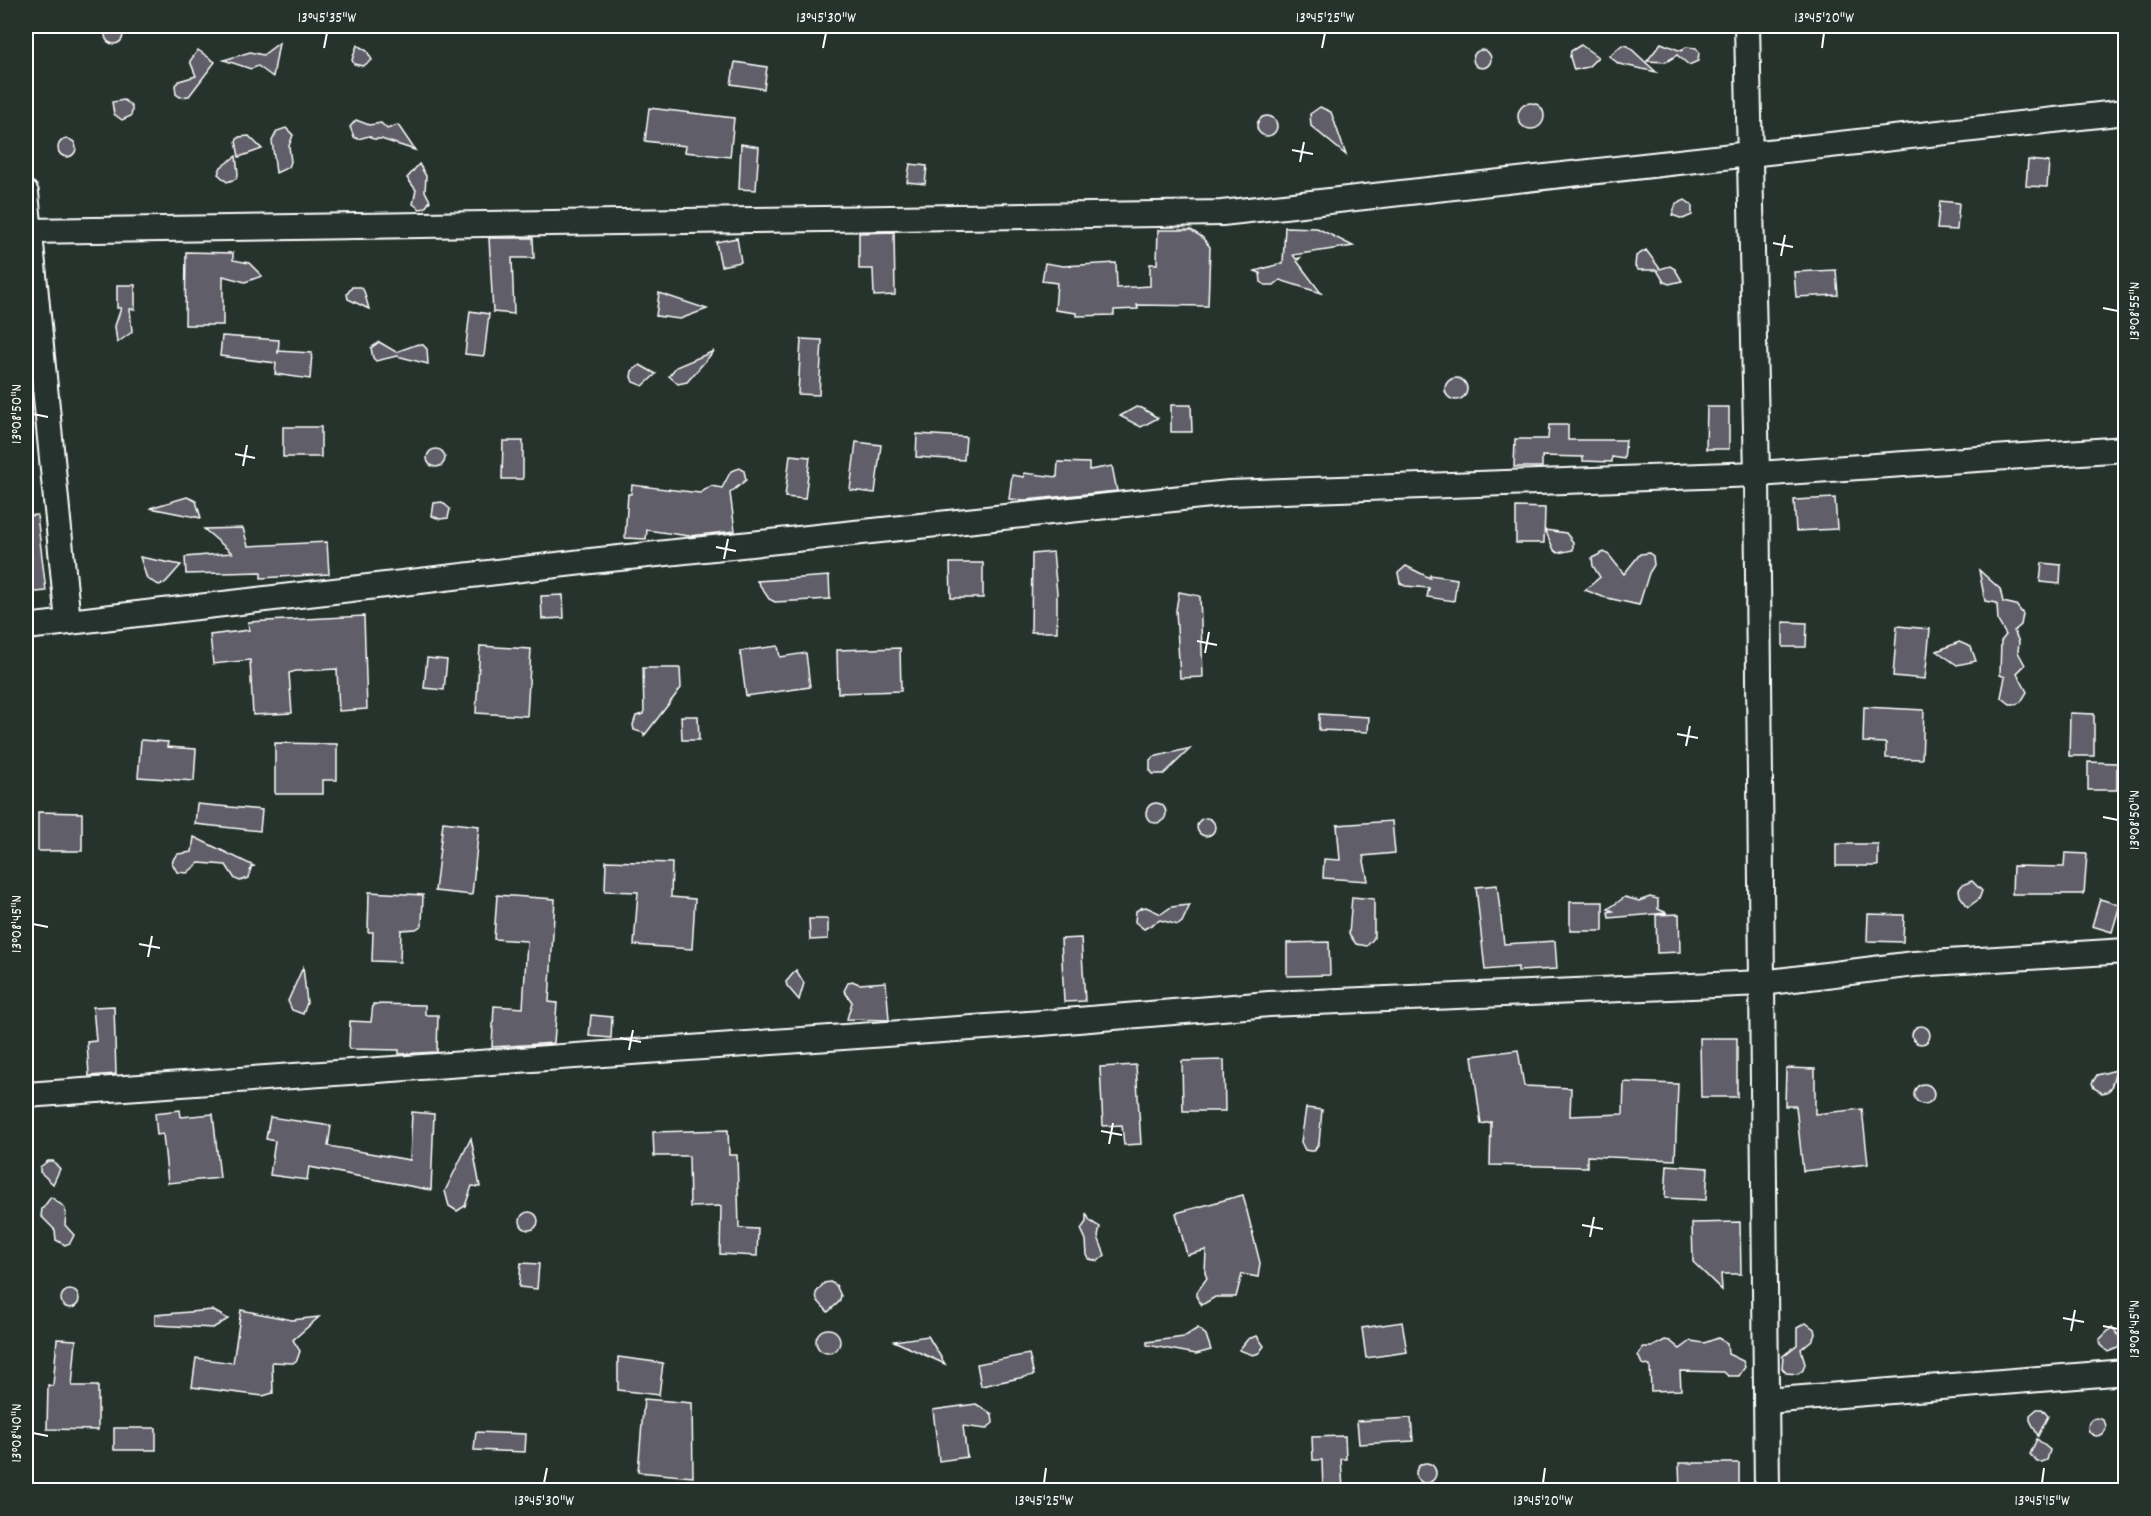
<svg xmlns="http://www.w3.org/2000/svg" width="2151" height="1516" font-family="Dekko,sans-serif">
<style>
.building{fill:#605e69;stroke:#fff;stroke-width:1.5}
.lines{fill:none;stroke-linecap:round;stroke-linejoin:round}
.minor-casing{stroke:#fff;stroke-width:28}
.minor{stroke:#26332d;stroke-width:24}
.ticks{fill:none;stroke:#fff;stroke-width:2}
.neatline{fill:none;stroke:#fff;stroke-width:2}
.ticks-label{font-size:15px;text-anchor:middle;fill:#fff}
</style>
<rect width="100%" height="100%" fill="#26332d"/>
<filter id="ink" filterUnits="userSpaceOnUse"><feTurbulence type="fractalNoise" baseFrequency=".0167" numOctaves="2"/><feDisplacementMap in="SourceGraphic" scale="12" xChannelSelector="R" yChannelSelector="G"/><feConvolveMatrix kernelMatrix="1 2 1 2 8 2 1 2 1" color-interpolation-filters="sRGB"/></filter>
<g filter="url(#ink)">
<!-- building -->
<g class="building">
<circle cx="114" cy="35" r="9"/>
<polygon points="279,43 273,77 258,66 251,69 224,60 250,52 263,55"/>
<polygon points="1661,43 1681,51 1686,47 1696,48 1699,52 1698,61 1689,65 1677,55 1666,62 1647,61"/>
<polygon points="357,45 367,51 372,60 363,66 354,64 352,60"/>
<polygon points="1581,45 1598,57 1588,67 1574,70 1570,57 1571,51"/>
<polygon points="1622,45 1628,46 1656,72 1619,64 1609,56"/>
<circle cx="1482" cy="59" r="9"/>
<polygon points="198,50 215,62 189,96 180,97 176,94 175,85 179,81 196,76 190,61"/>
<polygon points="735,62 767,67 764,89 731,84"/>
<polygon points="124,100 132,106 132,111 131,116 122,120 114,114 112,102"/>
<circle cx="1531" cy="116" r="13"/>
<polygon points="1320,107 1331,112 1346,155 1311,126 1310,114"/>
<polygon points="649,108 734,118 730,157 685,152 686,146 645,141"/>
<circle cx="1267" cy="126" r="10"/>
<polygon points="356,120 369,125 381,123 387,129 398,125 415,150 381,139 373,139 369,136 358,139 354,137 350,127"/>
<polygon points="286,128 293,135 289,146 291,162 289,167 276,173 272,141 277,131"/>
<polygon points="249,136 262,149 239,157 236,141 239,137"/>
<circle cx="67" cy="148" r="9"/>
<polygon points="741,144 759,147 756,190 739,189"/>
<polygon points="236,156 238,174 236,179 227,182 218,174 221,167"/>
<polygon points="2028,160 2049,162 2047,187 2026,186"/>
<polygon points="419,164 426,176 425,191 430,201 425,208 420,209 413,204 416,190 407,178"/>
<polygon points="910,164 927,166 925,184 907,182"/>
<polygon points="1685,200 1692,205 1692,215 1683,219 1672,215 1676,204"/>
<polygon points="1940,201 1959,203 1957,230 1937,229"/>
<polygon points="1285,227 1317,228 1353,246 1293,255 1296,259 1300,258 1297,261 1321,293 1280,280 1274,285 1265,285 1261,282 1260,273 1255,271 1283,263"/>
<polygon points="1158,230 1191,230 1202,237 1210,247 1208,306 1137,305 1138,309 1114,310 1114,315 1076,316 1076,313 1055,310 1057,283 1042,281 1045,263 1063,266 1116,263 1117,288 1150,286 1150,264 1157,264"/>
<polygon points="894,232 895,295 874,296 873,269 859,269 859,233"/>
<polygon points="489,238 533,238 534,258 512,258 514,314 493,312"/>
<polygon points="737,238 741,262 721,266 716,242"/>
<polygon points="1646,250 1660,269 1670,266 1675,269 1682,281 1669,284 1664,282 1657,270 1638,270 1635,266 1636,256"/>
<polygon points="186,252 233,253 233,260 249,263 262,276 245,282 223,276 223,325 185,325"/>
<polygon points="1836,270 1838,295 1796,297 1794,272"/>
<polygon points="117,285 135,285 135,309 130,309 132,332 117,343 115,326 121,308 117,308"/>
<polygon points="352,287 361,287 364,291 369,309 348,299 347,294"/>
<polygon points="659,293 707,309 680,319 656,316"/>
<polygon points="470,311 489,314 484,356 465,354"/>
<polygon points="222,336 279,340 278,354 278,351 312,353 310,379 275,374 276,363 220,356"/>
<polygon points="801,339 822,340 819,395 798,394"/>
<polygon points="379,342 396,352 418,344 423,345 427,349 428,364 397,356 376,361 373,358 371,348"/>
<polygon points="714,351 687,382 678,384 669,376 676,367"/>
<polygon points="640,365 656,374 643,386 633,382 631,377 632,371"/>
<circle cx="1456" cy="389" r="11"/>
<polygon points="1171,405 1191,405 1192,432 1171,432"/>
<polygon points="1136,407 1142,408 1158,418 1141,427 1120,416"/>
<polygon points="1707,407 1729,407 1729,449 1706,449"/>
<polygon points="1549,425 1568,425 1568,440 1626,440 1624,459 1612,457 1612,462 1583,461 1583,457 1542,456 1542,467 1514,467 1515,439 1548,439"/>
<rect x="283" y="427" width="38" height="30"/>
<polygon points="917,434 966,437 964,460 916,457"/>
<polygon points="503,441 523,441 523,479 502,479"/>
<polygon points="856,442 881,445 875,493 850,490"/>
<circle cx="436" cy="458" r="9"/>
<polygon points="790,455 810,457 805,499 785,497"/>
<polygon points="1058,462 1089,463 1089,470 1112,466 1117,491 1025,500 1009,499 1012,475 1024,477 1024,473 1057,477"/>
<polygon points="740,468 744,471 746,480 730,493 735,531 689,536 647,530 646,539 625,538 628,494 631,494 632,485 700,493 711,486 722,488 731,471"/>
<polygon points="187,497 196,501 201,518 150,508"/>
<polygon points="1835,498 1837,529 1796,531 1794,500"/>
<polygon points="442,502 450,509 448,518 440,519 432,516 434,503"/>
<polygon points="1516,507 1545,508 1544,543 1516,543"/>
<polygon points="37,515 46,591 26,593 26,516"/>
<polygon points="243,528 248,546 327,542 329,574 261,578 261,572 186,574 185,557 232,553 204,529"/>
<polygon points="1545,530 1566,533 1573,542 1573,550 1558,553 1554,550"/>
<polygon points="1053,552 1057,593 1057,632 1031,632 1032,554"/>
<polygon points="1604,552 1609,555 1624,574 1640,554 1649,553 1653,556 1654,565 1649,573 1639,605 1603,597 1585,590 1600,577 1593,566 1592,558"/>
<polygon points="140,557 181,565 165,583 159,585 147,579"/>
<polygon points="950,563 983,563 983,598 951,598"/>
<polygon points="2042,563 2061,565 2060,584 2040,582"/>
<polygon points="1406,566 1430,578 1430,575 1457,579 1454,601 1427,597 1429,588 1405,586 1400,583 1398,573"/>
<polygon points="1979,570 2000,589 2003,602 2016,605 2023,614 2021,625 2014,631 2019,642 2018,652 2025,665 2017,673 2027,692 2021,702 2016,704 2010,704 2001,697 2005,677 2000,675 2001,641 2006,635 1998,621 1997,603 1985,601"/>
<polygon points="829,576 830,599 775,602 769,599 757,581"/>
<polygon points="1179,592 1200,596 1203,677 1180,678 1176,610"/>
<polygon points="563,595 564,618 542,619 541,596"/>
<polygon points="364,616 367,709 339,711 337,669 296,671 289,673 292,713 253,715 250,660 213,664 210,635 249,630 248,622"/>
<polygon points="1783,622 1807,623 1806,647 1783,647"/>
<polygon points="1897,626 1930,629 1925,679 1893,676"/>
<polygon points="1959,642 1971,647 1976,661 1957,665 1937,651"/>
<polygon points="480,646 531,649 527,716 476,713"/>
<polygon points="778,646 780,657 806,653 810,687 746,696 740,651"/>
<polygon points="900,648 901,691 838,693 837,650"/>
<polygon points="427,658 447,660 444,690 424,688"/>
<polygon points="643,668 680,668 681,688 644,736 644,733 634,730 633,725 636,716 644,714"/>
<polygon points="1864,707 1924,710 1922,759 1886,758 1886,743 1863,742"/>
<polygon points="2070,713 2094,714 2094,756 2069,756"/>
<polygon points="1319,714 1369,717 1368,732 1319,730"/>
<polygon points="681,716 698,716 699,740 682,740"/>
<polygon points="141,740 168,742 167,747 196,749 194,781 138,777"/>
<polygon points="275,743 337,744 337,780 323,780 323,794 275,794"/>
<polygon points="1191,748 1164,774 1153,774 1150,770 1150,760 1153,757"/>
<polygon points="2088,762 2117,763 2117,790 2088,790"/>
<circle cx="1156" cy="813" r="10"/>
<polygon points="197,804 262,810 260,831 195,824"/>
<polygon points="38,812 82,813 82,851 38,851"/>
<circle cx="1206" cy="827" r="9"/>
<polygon points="1392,821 1395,853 1363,856 1368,881 1323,878 1324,859 1340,860 1337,825"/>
<polygon points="443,822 479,826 472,895 435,891"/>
<polygon points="194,837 254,866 251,867 249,878 240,881 235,879 226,865 199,863 187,873 177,872 172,863 174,858 178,854 192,852"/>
<rect x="1836" y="844" width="42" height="22"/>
<polygon points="2065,853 2087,854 2084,894 2012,894 2013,866 2064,867"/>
<polygon points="606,861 672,863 671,897 695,899 692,949 634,945 638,892 605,891"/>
<polygon points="1972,881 1982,891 1979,899 1968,907 1960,896 1959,890 1962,885"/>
<polygon points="1497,885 1504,944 1555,941 1557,969 1518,971 1518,967 1485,970 1476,887"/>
<polygon points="369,892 423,895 422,925 416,929 401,930 400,962 372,961 373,932 368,932"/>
<polygon points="497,895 555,899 549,1002 557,1003 554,1043 492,1047 494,1006 523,1008 527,941 494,939"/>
<polygon points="1352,897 1374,899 1374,938 1367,946 1356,944 1349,934"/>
<polygon points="1625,897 1639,901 1650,897 1658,899 1658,909 1667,913 1609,918 1608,912 1613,911 1608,909"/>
<polygon points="2100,899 2120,905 2112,932 2092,926"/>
<rect x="1570" y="902" width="33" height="29"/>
<polygon points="1190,905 1182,922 1178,925 1160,920 1144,929 1135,922 1136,911 1141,908 1146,907 1161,914 1171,907"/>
<polygon points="1679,914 1680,952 1657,953 1656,915"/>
<polygon points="1868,914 1904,915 1903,942 1867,941"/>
<polygon points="809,919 828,919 828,939 810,940"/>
<polygon points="1081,938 1085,1001 1064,1002 1061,939"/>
<polygon points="1329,942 1330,975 1287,976 1287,943"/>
<polygon points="303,967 307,1003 303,1014 292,1010 288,1001"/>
<polygon points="796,970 804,983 799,1000 787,986 786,982"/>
<polygon points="852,981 859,984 886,982 889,1020 847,1019 852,1002 844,991 848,983"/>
<polygon points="373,1004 425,1005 425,1015 438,1015 437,1052 399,1054 399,1050 349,1049 350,1021 371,1022"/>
<polygon points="114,1006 116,1074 89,1076 87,1042 96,1041 93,1007"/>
<polygon points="591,1015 612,1017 611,1038 589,1036"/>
<circle cx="1921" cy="1035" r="9"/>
<polygon points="1700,1038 1737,1038 1737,1097 1701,1097"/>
<polygon points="1518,1050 1524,1086 1571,1088 1570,1116 1623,1114 1624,1082 1678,1084 1675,1160 1587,1156 1587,1167 1490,1165 1491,1122 1481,1124 1472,1056"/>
<polygon points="1224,1060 1225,1111 1183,1111 1182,1061"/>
<polygon points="1136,1065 1141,1144 1124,1145 1122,1125 1103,1126 1100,1067"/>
<polygon points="1786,1068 1815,1069 1815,1114 1862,1109 1868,1164 1803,1171 1796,1106 1785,1106"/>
<polygon points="2116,1070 2111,1088 2107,1092 2102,1093 2094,1088 2092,1083 2097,1075"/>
<circle cx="1924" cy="1094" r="10"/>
<polygon points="1306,1108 1322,1110 1319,1143 1314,1151 1310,1151 1305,1150 1301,1142"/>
<polygon points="180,1110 181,1117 213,1114 220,1178 168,1183 163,1134 157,1135 155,1113"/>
<polygon points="412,1112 434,1114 431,1190 309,1167 307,1180 270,1175 275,1141 266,1139 270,1117 331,1126 328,1146 410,1160"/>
<polygon points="728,1130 729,1155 737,1155 739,1228 758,1229 757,1256 720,1254 721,1206 690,1207 689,1156 654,1156 653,1132"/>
<polygon points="471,1138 480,1187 472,1186 465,1206 457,1211 449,1206 445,1191"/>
<polygon points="48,1161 53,1161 60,1169 53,1184 40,1172 40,1167"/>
<polygon points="1667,1165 1708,1168 1706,1200 1665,1198"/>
<polygon points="1243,1195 1260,1263 1258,1277 1242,1274 1236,1297 1215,1297 1202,1305 1197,1298 1197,1292 1207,1278 1205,1273 1206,1250 1187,1255 1176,1213"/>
<polygon points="51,1197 64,1207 66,1213 65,1225 74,1235 70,1243 65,1245 56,1240 55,1230 41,1216 42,1209"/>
<circle cx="529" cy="1221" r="9"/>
<polygon points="1086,1213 1090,1221 1100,1227 1098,1237 1105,1255 1098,1261 1089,1259 1087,1255 1086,1240 1081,1229 1086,1222"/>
<polygon points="1740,1222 1741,1274 1721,1274 1722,1290 1693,1262 1692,1223"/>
<polygon points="521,1263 539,1264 537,1289 519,1287"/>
<polygon points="830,1282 836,1285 841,1296 839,1302 828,1312 817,1300 816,1293 824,1283"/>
<circle cx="70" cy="1299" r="9"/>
<polygon points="212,1310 228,1319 213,1328 155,1325 155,1315"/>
<polygon points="241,1310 292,1320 319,1317 293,1340 300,1351 297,1360 293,1363 272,1362 273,1393 263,1396 192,1387 196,1358 233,1363"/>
<polygon points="1402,1322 1407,1352 1366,1358 1362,1328"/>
<polygon points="1806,1323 1814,1329 1815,1334 1813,1339 1801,1349 1805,1364 1803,1370 1798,1374 1786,1373 1782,1368 1783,1356 1797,1345 1797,1328"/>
<polygon points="2112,1327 2120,1337 2121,1343 2118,1348 2108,1352 2100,1345 2099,1340"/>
<polygon points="1198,1328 1206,1335 1211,1350 1196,1354 1147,1345 1147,1342 1184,1337"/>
<circle cx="828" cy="1341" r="12"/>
<polygon points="928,1336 945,1364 894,1341"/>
<polygon points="1257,1336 1264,1346 1259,1353 1253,1355 1239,1350 1248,1339"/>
<polygon points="1718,1338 1727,1343 1728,1354 1743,1361 1745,1367 1739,1376 1728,1376 1724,1372 1680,1371 1681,1390 1651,1391 1650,1366 1642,1364 1638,1355 1643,1347 1652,1347 1665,1340 1670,1341 1680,1349 1691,1341 1704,1343"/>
<polygon points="57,1339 76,1340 72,1386 98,1386 98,1430 47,1429 48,1385 53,1386"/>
<polygon points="1029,1354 1034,1375 981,1386 977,1364"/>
<polygon points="618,1357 663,1363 659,1395 618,1390"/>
<polygon points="644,1399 692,1403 693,1477 638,1472"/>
<polygon points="976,1404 992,1414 993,1423 986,1429 963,1426 967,1457 939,1461 933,1410"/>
<polygon points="2037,1409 2042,1409 2048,1416 2038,1436 2030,1420 2030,1415"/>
<circle cx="2097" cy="1427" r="9"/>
<polygon points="1411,1418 1413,1441 1359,1444 1357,1421"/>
<rect x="114" y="1428" width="42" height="22"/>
<polygon points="476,1432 526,1434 525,1452 474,1450"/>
<polygon points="1345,1436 1346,1459 1341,1459 1343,1489 1323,1490 1322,1460 1313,1460 1312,1437"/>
<polygon points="2037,1439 2050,1450 2047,1460 2042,1462 2037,1462 2030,1454"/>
<polygon points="1679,1463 1739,1463 1739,1491 1680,1491"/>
<circle cx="1426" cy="1473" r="10"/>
</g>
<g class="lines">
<!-- minor casing -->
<g class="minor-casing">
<g id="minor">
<polyline points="1747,26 1757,474 1767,1490"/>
<polyline points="26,193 68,622"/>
<polyline points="26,231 1222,213 2126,112"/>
<polyline points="26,627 591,561 1229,493 1757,474 2126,449"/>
<polyline points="26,1095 1042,1023 1269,1004 1762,983 1914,964 2126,951"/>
<polyline points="1766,1401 2126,1372"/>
</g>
</g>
<!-- minor -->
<use href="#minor" class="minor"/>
</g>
</g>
<!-- ticks -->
<path class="ticks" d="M324,48l3,-15M823,48l3,-15M1322,48l3,-15M1822,48l2,-15M1292,150l21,4M1300,162l4,-20M1773,243l20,4M1781,256l4,-21M2103,308l15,3M33,414l15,3M235,454l20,4M243,466l4,-21M716,547l20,4M724,559l4,-20M1197,641l20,4M1205,653l4,-21M1677,734l21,4M1686,746l4,-20M2103,817l15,3M33,924l15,3M139,944l21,4M148,957l4,-21M620,1038l21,4M629,1050l4,-20M1101,1131l21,4M1109,1144l4,-21M1582,1225l21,4M1590,1237l4,-20M2063,1318l21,4M2103,1326l15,3M2071,1331l4,-21M33,1433l15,3M544,1483l3,-15M1044,1483l2,-15M1543,1483l2,-15M2042,1483l2,-15"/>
<!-- margin -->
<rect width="2151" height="1516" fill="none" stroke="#26332d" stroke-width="66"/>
<rect x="33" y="33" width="2085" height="1450" class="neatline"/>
<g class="ticks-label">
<text x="327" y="22">13°45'35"W</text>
<text x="826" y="22">13°45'30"W</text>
<text x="1325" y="22">13°45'25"W</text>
<text x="1824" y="22">13°45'20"W</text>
<text transform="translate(2134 311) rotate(-90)" y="5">13°08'55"N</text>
<text transform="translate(16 414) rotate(-90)" y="5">13°08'50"N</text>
<text transform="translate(2134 820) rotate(-90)" y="5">13°08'50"N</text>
<text transform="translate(16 924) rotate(-90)" y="5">13°08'45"N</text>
<text transform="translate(2134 1329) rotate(-90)" y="5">13°08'45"N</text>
<text transform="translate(16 1433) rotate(-90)" y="5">13°08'40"N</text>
<text x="544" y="1505">13°45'30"W</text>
<text x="1044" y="1505">13°45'25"W</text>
<text x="1543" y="1505">13°45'20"W</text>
<text x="2042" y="1505">13°45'15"W</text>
</g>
</svg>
